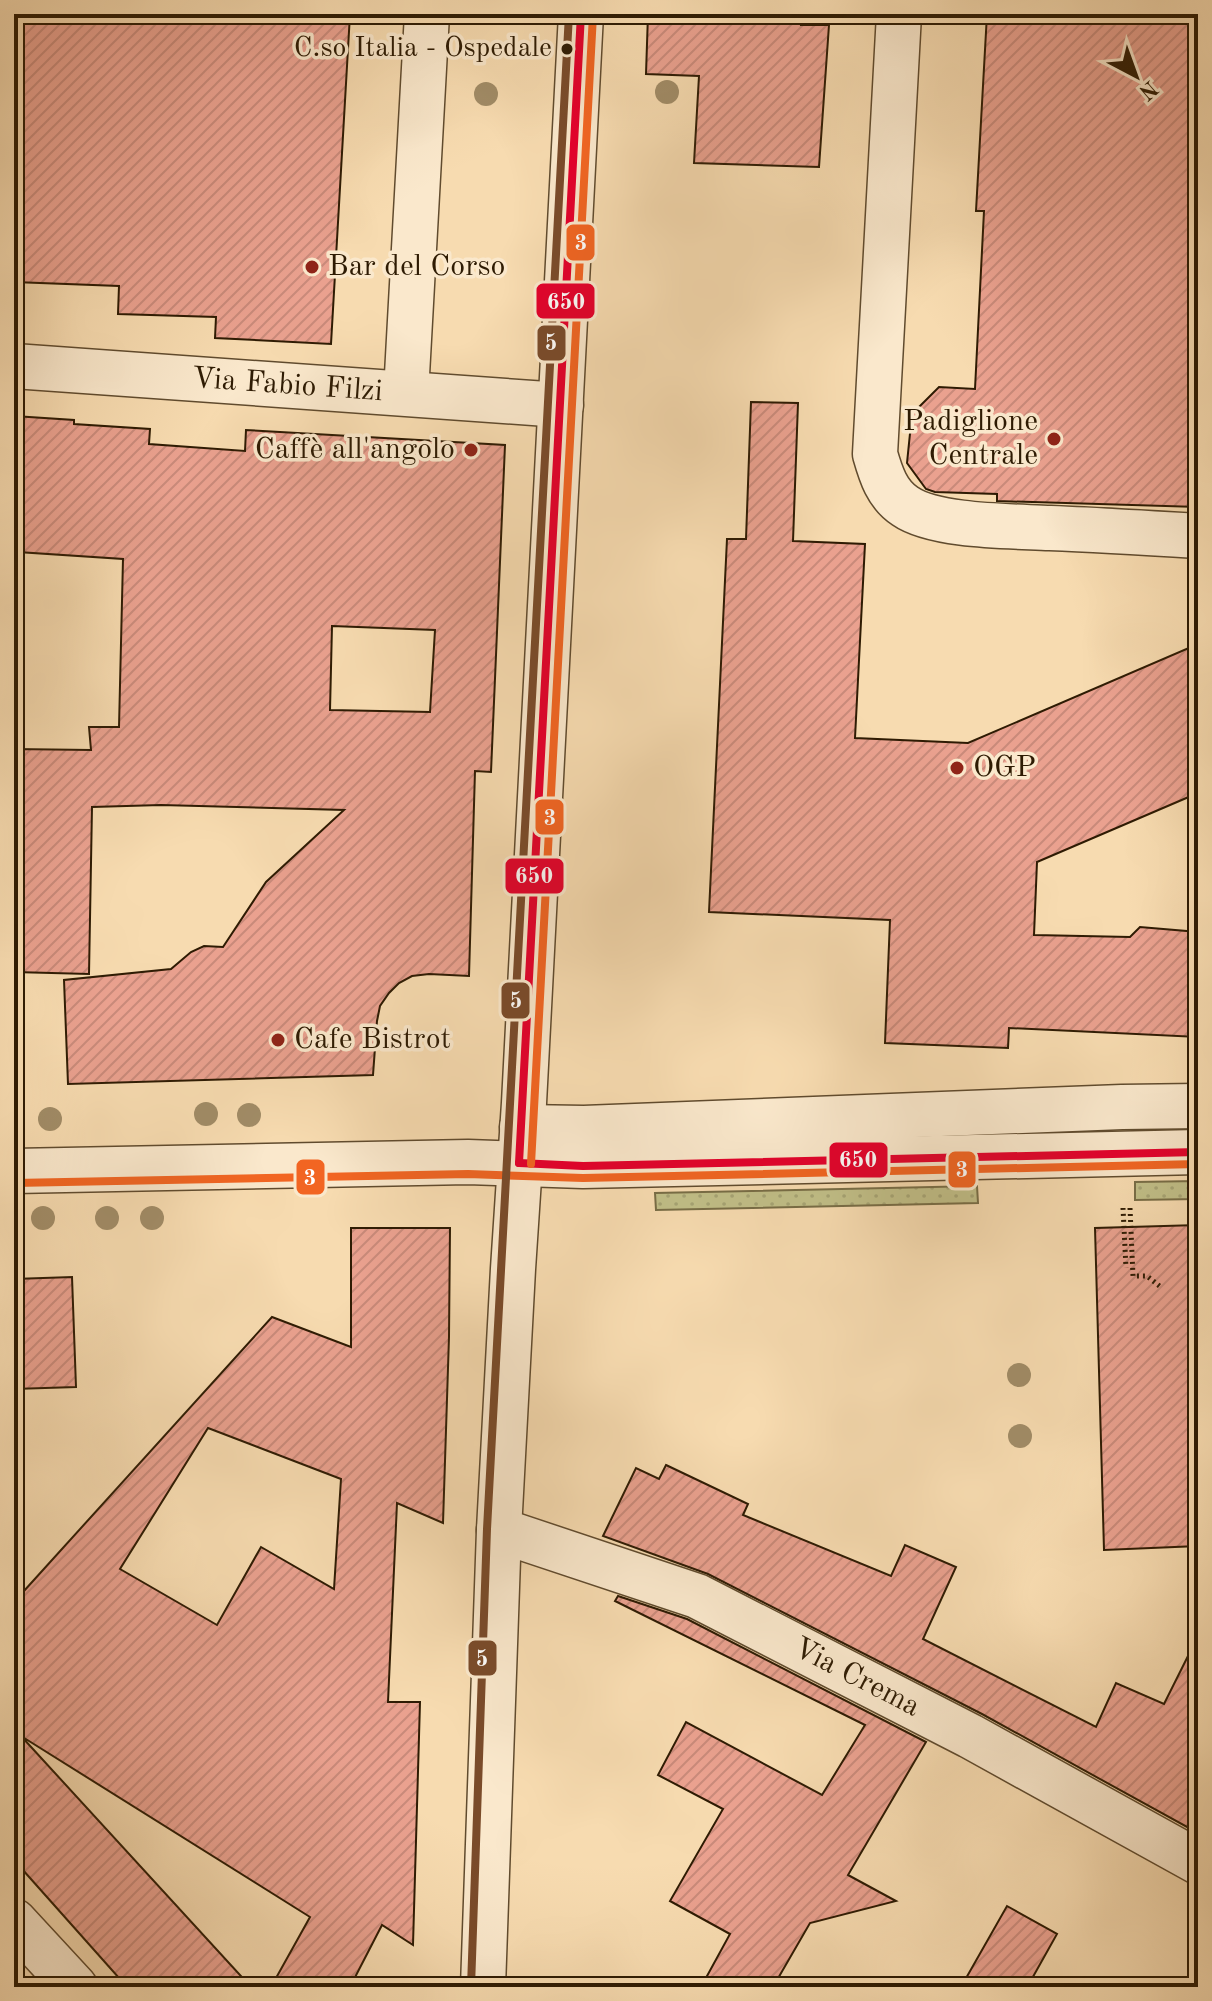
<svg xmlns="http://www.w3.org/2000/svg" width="1212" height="2001" font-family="'Old Standard TT',serif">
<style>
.grass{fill:url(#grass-dots);stroke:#786d46;stroke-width:2}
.building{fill:url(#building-hatch);stroke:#2e1b03;stroke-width:2;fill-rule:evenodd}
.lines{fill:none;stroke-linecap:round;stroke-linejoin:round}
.minor-casing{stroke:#604b2e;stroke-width:47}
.path{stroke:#2e1b03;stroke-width:5;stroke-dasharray:2 4;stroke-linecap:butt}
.minor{stroke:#fae8cc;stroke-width:44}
.bus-1-casing{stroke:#fae8cc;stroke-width:14}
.bus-2-casing{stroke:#fae8cc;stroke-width:14}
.bus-3-casing{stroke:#fae8cc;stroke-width:14}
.bus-1{stroke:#e4002b;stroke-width:8}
.bus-2{stroke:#f26522;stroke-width:8}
.bus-3{stroke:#7a4b2a;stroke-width:8}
.tree{fill:#a18c67}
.bus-dot{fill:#2e1b03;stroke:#fae8cc;stroke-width:3}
.poi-dot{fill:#8f2418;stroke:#fae8cc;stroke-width:3}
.labels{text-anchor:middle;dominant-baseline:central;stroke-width:7;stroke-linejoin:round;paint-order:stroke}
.bus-label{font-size:28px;fill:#2e1b03;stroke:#fae8cc;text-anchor:end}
.poi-label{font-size:30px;fill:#2e1b03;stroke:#fae8cc;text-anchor:start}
.street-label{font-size:30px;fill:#2e1b03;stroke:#fae8cc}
.line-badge{stroke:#fae8cc;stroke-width:3}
.badge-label{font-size:22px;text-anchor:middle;font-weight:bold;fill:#fff}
</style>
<defs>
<pattern id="grass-dots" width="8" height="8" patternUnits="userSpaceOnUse" patternTransform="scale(2)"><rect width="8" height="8" fill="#c1bf88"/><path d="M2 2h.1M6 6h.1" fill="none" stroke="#a6a474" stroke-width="1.8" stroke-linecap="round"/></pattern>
<pattern id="building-hatch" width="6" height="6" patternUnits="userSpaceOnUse" patternTransform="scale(2)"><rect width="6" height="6" fill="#eaa18f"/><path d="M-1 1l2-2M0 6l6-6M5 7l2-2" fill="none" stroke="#c98a7a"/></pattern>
</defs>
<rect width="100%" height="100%" fill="#f7dbb0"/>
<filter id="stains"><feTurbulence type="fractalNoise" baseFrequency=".0025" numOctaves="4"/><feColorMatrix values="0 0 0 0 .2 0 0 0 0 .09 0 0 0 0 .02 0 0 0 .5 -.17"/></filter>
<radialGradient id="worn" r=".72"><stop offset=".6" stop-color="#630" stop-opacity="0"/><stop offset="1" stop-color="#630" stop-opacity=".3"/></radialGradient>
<!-- grass -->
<g class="grass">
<polygon points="1198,1181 1198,1199 1135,1200 1135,1182"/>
<polygon points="977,1186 978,1203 656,1210 655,1193"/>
</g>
<!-- building -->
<g class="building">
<polygon points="14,14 350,14 331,344 215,338 216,317 118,314 119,286 14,282"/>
<polygon points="648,14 802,14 801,25 829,25 819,167 694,163 699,76 646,74"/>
<polygon points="987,14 1198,14 1198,507 997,501 997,494 935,492 926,489 907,463 912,414 939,387 975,389 984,211 976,211"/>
<polygon points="751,402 798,403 793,541 865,544 855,738 968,743 1198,644 1198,793 1037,862 1034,935 1130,937 1140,927 1198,932 1198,1037 1009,1028 1008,1048 885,1043 890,920 709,912 727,539 746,539"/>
<path d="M14,416l60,4v4l76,5 -1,15 96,7 1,-21 259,15 -14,327 -16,-1 -6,205 -40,-2 -17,2 -13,7 -10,10 -9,13 -3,15 -4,54 -305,9 -4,-104 107,-11 20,-17 13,-6 19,1 43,-65 78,-72 -183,-5 -69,2 -3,167 -75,-2v-223l77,1 -2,-23h30l4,-168 -105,-7 4,-49 -8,-1zM332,626l103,4 -5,82 -100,-2z"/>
<polygon points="1198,1225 1198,1546 1104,1550 1095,1228"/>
<path d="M351,1228h99l-1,109 -6,186 -46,-20 -9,199h32l-7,243 -31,-20 -32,62h-79l39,-70 -289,-181 230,251h-124l-113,-127v-258l258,-285 79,30zM208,1428l133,51 -7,110 -73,-42 -44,78 -97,-56z"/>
<polygon points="72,1277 76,1387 14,1389 14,1279"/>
<polygon points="666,1465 748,1504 743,1515 891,1576 905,1545 956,1567 923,1639 1096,1727 1116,1683 1164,1704 1198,1636 1198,1833 982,1714 708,1574 603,1536 636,1468 659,1479"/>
<polygon points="618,1596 687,1619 926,1742 848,1875 896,1901 810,1923 773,1987 701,1987 730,1934 670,1901 723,1809 658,1775 686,1722 822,1795 865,1725 615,1601"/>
<polygon points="1007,1906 1057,1934 1034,1975 1027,1987 961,1987"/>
</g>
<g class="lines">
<!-- minor casing -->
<g class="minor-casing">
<g id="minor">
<path d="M899,14l-24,440c6,21 12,40 30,52 30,21 108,20 145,22 50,2 99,5 148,8"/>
<path id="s1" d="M14,366l547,39"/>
<polyline points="406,393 427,14"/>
<polyline points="522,1127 584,1128 1122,1107 1198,1106"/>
<polyline points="14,1171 468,1162 583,1166 1198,1152"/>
<path id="s2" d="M499,1530l198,66 273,140 228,126"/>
<polyline points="14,1921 75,1987"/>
<polyline points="483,1987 499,1530 513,1269 524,1103 581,14"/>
</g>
</g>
<!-- path -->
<g class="path">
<polyline points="1123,1208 1126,1268"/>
<polyline points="1130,1208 1133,1276 1147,1276 1162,1288"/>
</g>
<!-- minor -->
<use href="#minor" class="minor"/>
<!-- bus-1 casing -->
<g class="bus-1-casing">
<g id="bus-1">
<polyline points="519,1163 581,14"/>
<polyline points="519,1163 583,1166 1198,1152"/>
</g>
</g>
<!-- bus-2 casing -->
<g class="bus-2-casing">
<g id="bus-2">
<polyline points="531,1164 593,15"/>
<polyline points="14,1183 468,1174 583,1178 1198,1164"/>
</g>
</g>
<!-- bus-3 casing -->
<g class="bus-3-casing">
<polyline id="bus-3" points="471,1987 487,1529 569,14"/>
</g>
<!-- bus-1 -->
<use href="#bus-1" class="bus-1"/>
<!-- bus-2 -->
<use href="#bus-2" class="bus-2"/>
<!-- bus-3 -->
<use href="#bus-3" class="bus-3"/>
</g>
<!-- trees -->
<g class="tree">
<circle cx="667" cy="92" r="12"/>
<circle cx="486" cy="94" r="12"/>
<circle cx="206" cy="1114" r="12"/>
<circle cx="249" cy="1115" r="12"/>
<circle cx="50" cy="1119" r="12"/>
<circle cx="43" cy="1218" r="12"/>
<circle cx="107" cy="1218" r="12"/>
<circle cx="152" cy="1218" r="12"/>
<circle cx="1019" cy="1375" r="12"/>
<circle cx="1020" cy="1436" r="12"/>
</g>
<!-- markers -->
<circle class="bus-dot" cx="567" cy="49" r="7"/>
<g class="poi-dot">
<circle cx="312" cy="267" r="8"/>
<circle cx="1054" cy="439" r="8"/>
<circle cx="471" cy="450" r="8"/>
<circle cx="957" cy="768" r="8"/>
<circle cx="278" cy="1040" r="8"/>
</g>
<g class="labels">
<!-- bus labels -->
<g class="bus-label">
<text x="552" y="49">C.so Italia - Ospedale</text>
</g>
<!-- poi labels -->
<g class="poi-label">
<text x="328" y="267">Bar del Corso</text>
<text x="1038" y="422" text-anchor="end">Padiglione<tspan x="1038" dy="34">Centrale</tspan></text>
<text x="455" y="450" text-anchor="end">Caffè all'angolo</text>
<text x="973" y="768">OGP</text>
<text x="294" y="1040">Cafe Bistrot</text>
</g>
<!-- street labels -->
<g class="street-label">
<text stroke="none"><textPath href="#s1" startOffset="274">Via Fabio Filzi</textPath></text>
<text stroke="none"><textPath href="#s2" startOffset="388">Via Crema</textPath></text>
</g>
</g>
<g class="line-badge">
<rect x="565" y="223" width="31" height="39" rx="8" fill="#f26522"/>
<rect x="535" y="282" width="61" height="38" rx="8" fill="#e4002b"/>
<rect x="536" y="324" width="31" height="38" rx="8" fill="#7a4b2a"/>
<rect x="534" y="798" width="31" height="38" rx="8" fill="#f26522"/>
<rect x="504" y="857" width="61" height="38" rx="8" fill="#e4002b"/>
<rect x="500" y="981" width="31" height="39" rx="8" fill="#7a4b2a"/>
<rect x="828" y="1141" width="61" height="38" rx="8" fill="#e4002b"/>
<rect x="947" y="1150" width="30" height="39" rx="8" fill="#f26522"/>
<rect x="295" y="1158" width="31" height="38" rx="8" fill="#f26522"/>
<rect x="467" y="1639" width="31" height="38" rx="8" fill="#7a4b2a"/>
</g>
<g class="badge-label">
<text x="581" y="250">3</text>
<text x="566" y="309">650</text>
<text x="551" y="350">5</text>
<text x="550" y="825">3</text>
<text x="534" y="883">650</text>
<text x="516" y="1008">5</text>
<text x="858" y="1167">650</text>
<text x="962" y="1177">3</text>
<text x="310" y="1185">3</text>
<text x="482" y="1666">5</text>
</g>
<!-- margin -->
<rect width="1212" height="2001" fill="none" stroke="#f7dbb0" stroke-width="48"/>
<rect x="16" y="16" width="1180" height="1969" fill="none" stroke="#2e1b03" stroke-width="4"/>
<rect x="24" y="24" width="1164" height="1953" fill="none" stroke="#2e1b03" stroke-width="2"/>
<!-- north arrow -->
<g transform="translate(1136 76) rotate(139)" stroke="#fae8cc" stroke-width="6" paint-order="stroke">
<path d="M0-6L14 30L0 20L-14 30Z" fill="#2e1b03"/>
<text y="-12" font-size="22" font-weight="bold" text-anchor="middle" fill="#2e1b03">N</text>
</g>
<rect width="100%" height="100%" filter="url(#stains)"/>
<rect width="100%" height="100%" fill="url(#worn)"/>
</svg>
